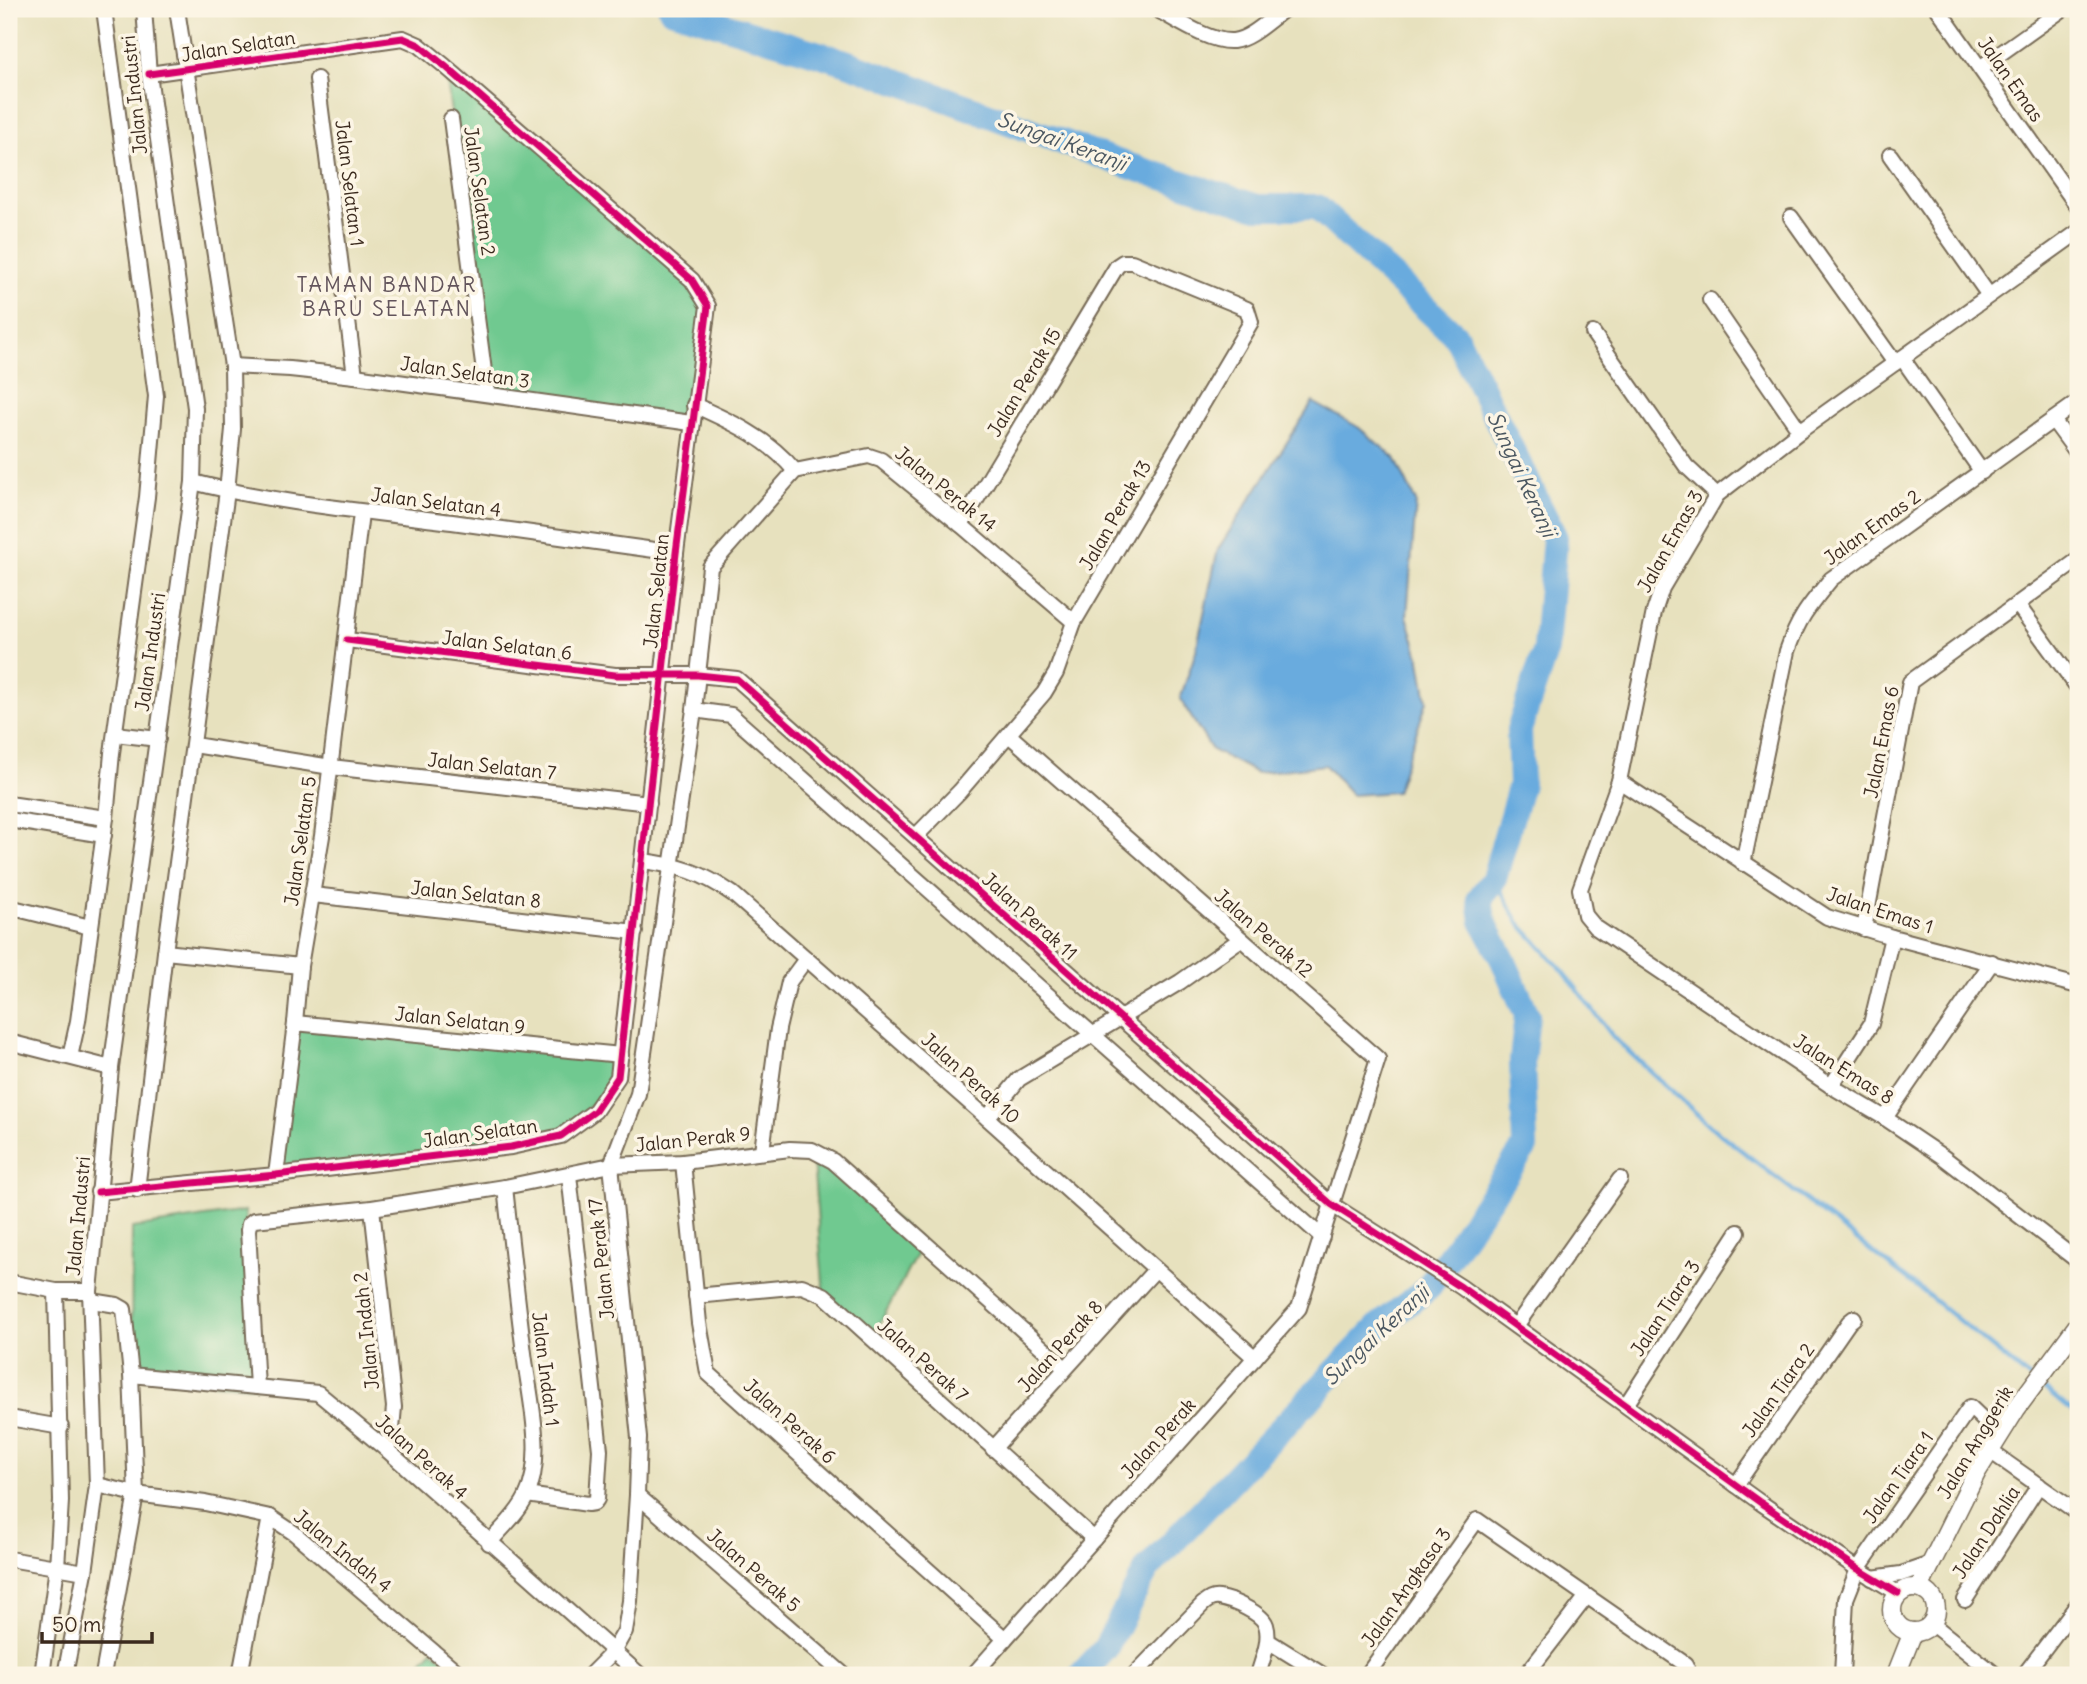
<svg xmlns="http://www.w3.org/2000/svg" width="2087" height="1684" font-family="Delius,sans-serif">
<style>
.green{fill:#70c990;stroke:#567a57;stroke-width:2}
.water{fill:#69abde;stroke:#526a7e;stroke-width:2}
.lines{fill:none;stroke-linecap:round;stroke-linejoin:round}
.stream{stroke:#69abde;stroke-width:4.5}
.river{stroke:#69abde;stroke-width:26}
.minor-casing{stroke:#776a56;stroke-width:18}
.tertiary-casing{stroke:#776a56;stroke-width:21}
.minor{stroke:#fff;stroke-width:14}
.tertiary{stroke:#fff;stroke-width:18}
.cycleway-casing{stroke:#fcf5e5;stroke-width:11}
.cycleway{stroke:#d6006c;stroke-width:7}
.labels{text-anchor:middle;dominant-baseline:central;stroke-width:7;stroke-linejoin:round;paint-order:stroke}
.street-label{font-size:19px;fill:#3b2a1e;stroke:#fcf5e5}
.water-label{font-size:21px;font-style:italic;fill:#4b5761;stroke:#fcf5e5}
.neighbourhood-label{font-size:21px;letter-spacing:2px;fill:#63555c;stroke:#fcf5e5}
</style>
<rect width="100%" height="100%" fill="#fcf5e5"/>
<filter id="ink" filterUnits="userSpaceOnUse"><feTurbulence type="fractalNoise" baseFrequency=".0143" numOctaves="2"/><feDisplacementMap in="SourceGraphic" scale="14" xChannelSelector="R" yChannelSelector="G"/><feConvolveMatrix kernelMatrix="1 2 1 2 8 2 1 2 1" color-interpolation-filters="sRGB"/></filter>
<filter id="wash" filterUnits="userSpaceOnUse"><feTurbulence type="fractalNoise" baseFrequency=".00686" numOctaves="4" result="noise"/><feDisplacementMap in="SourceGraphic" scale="28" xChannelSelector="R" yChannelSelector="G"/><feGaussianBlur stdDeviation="1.57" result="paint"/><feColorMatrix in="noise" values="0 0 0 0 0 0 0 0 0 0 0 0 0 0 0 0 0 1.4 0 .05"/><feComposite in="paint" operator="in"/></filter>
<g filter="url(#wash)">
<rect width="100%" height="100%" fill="#e7e1be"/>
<!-- green -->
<g class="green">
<polygon points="445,66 692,280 708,307 691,423 487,394"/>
<polygon points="295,1023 621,1055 618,1077 561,1136 276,1175"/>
<polygon points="812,1150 923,1242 871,1340 824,1295"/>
<polygon points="245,1211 257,1387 131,1375 132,1228"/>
<polygon points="433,1650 461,1675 409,1675"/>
</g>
<!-- water -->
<polygon class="water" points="1313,402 1358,427 1395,458 1416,502 1407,616 1420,660 1427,701 1396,792 1352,795 1325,765 1257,773 1212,750 1180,699 1196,651 1218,549"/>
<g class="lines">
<!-- stream -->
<g class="stream">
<polyline points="1494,879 1519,923 1564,972 1614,1038 1710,1126 1924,1292 2033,1381"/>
<polyline points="2040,1386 2078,1415"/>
</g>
<!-- river -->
<polyline class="river" points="671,9 845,62 1120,163 1257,207 1317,207 1456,336 1555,538 1546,649 1519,730 1521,784 1494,879 1480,898 1483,921 1503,960 1527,1015 1522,1061 1525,1147 1427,1289 1379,1326 1147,1569 1105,1649 1081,1675"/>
</g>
</g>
<g filter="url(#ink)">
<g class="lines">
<!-- minor casing -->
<g class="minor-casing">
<g id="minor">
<path d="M1156,9c19,10 54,34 77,32 18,-2 37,-22 52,-32"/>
<polyline points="1938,9 2078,207"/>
<polyline points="1980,68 2063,9"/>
<polyline points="317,79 355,376"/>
<polyline points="451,119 487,394"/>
<polyline points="1890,155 1988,294"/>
<polyline points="1791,217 1895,363"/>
<polyline points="2078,232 1800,431 1717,495 1662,588 1654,612 1619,781 1580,889 1585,915 1595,927 1831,1086 1885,1118 1943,1157 2078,1261"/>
<polyline points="1710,300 1800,431"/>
<polyline points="1593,333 1686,466 1717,495"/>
<polyline points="1902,358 1982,472"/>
<polyline points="232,366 290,369 355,376 691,423"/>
<path d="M694,405c38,17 74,33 101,66"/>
<polyline points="2053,420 2078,454"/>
<path d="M193,482c85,22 173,29 259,40 75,10 149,21 224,31"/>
<polyline points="2017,604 2078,688"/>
<polyline points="347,640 615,675 698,675 737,679 1331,1204 1461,1287 1761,1503 1858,1569 1898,1593"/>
<polyline points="694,710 731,715 1322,1237"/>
<polyline points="115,734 158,739"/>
<polyline points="194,745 331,767 649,803"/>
<polyline points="1619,781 1827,917 1892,937 2078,986"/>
<polyline points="9,804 106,818"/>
<polyline points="9,820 104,835"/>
<polyline points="916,836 960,791 1044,693 1056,673 1074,622 1251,322 1247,309 1132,262 1123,262 1117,266 961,525"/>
<path d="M643,861c38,5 58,11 90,33l254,224 268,240"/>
<path d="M1743,864l44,-213c12,-34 22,-45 44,-72l247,-177"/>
<polyline points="313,895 635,932"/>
<polyline points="9,907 90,927"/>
<polyline points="1864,929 1910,682 2078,560"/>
<polyline points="165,952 300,966"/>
<polyline points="295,1023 621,1055"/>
<polyline points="9,1042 111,1068"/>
<polyline points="70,1057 78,1021 106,818 112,753 147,497 156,396 104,9"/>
<polyline points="1831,1086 1871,1024 1892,937"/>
<polyline points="987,1118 1019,1079 1180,982 1241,939"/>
<polyline points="1885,1118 1992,962"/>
<polyline points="762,1151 778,1029 789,982 806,959"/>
<polyline points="683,1162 699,1323 708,1373 1005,1639"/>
<polyline points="276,1175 295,1023 300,966 322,836 361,513"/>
<polyline points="137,1190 165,952 227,491 233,429 232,366 177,9"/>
<polyline points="98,1192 276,1175 511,1147 561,1136 595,1111 618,1077 676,553 708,306 692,280 445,66 419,45 403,38 149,74"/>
<polyline points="372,1208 394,1407 392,1429 387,1450"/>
<polyline points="9,1282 56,1291 90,1291"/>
<polyline points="696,1296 802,1286 824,1295 1094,1539"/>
<polyline points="92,1301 117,1305 124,1309 131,1375 136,1494 103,1675"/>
<polyline points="1516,1326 1620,1179"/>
<polyline points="131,1375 318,1393 387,1450 640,1675"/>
<polyline points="257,1387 248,1230 249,1224 254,1220 372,1208 505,1187 611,1165 683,1162 790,1149 812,1150 833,1161 1065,1368"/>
<polyline points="1626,1405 1738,1232"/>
<polyline points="9,1418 61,1427"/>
<polyline points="993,1449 1155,1270"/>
<polyline points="1990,1451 2078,1513"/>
<polyline points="97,1485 136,1494 205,1503 270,1517 294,1533 461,1675"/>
<polyline points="1736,1485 1849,1322 1854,1318"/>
<polyline points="527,1495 588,1504 594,1503 597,1499 600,1450 569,1175"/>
<polyline points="637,1495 844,1675"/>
<path d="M489,1543c13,-15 29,-29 37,-46 20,-41 3,-101 -2,-144 -7,-55 -13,-110 -19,-166"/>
<polyline points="9,1559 85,1572"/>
<polyline points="1872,1578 1901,1574 1930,1564"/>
<polyline points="1965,1600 2039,1485"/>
<polyline points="1932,1624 1996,1675"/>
<polyline points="1268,1641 1323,1675"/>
<polyline points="42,1675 57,1567 61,1501 56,1291"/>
<polyline points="65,1675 85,1572 97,1485 90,1291 111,1068 193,482 195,408 149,74 144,9"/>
<polyline points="240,1675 270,1517"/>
<polyline points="590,1675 613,1652 625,1631 630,1601 637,1495 639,1438 611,1165 638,1094 694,710 710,567 795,471 869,456 881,460 961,525 1074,622"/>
<polyline points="973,1675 1299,1308 1378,1059 1009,735"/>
<path d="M1134,1675l69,-71c5,-4 9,-7 16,-6 13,2 43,15 47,27 5,16 -4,35 -8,50"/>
<polyline points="1367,1675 1477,1520 1685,1664 1687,1668 1685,1675"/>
<polyline points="1526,1675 1587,1596"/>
<polyline points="1842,1675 1846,1599 1858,1569 1970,1407 2000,1436"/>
<polyline points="2024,1675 2078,1604"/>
</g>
</g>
<!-- tertiary casing -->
<g class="tertiary-casing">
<g id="tertiary">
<circle cx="1914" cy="1610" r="22"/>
<polyline points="1919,1588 1976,1473 2016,1409 2078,1325"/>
<polyline points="1896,1675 1913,1632"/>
</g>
</g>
<!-- minor -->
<use href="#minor" class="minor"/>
<!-- tertiary -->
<use href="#tertiary" class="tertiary"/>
<!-- cycleway casing -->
<g class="cycleway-casing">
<g id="cycleway">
<polyline points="347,640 615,675 698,675 737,679 1331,1204 1461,1287 1761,1503 1858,1569 1898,1593"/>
<polyline points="98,1192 276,1175 511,1147 561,1136 595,1111 618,1077 676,553 708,306 692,280 445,66 419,45 403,38 149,74"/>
</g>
</g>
<!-- cycleway -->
<use href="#cycleway" class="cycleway"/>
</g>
</g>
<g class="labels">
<!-- street labels -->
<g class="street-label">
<text transform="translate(238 46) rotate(-9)">Jalan Selatan</text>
<text transform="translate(2011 79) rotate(55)">Jalan Emas</text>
<text transform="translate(134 95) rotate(-96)">Jalan Industri</text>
<text transform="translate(350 183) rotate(83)">Jalan Selatan 1</text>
<text transform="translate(480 191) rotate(82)">Jalan Selatan 2</text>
<text transform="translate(465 372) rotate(8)">Jalan Selatan 3</text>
<text transform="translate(1024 382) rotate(-59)">Jalan Perak 15</text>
<text transform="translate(946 489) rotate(39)">Jalan Perak 14</text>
<text transform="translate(436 502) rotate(7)">Jalan Selatan 4</text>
<text transform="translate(1115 515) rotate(-60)">Jalan Perak 13</text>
<text transform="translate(1872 527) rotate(-36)">Jalan Emas 2</text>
<text transform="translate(1670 541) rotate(-61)">Jalan Emas 3</text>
<text transform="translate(656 591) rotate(-84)">Jalan Selatan</text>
<text transform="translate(507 645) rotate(7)">Jalan Selatan 6</text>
<text transform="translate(150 652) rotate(-82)">Jalan Industri</text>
<text transform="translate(1881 742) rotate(-79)">Jalan Emas 6</text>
<text transform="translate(492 766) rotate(6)">Jalan Selatan 7</text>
<text transform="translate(300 841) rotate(-82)">Jalan Selatan 5</text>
<text transform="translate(476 894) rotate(6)">Jalan Selatan 8</text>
<text transform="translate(1880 910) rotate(18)">Jalan Emas 1</text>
<text transform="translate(1030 916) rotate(42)">Jalan Perak 11</text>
<text transform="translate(1264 933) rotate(41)">Jalan Perak 12</text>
<text transform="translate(460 1020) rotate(6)">Jalan Selatan 9</text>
<text transform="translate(1844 1069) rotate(32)">Jalan Emas 8</text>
<text transform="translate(971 1078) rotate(42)">Jalan Perak 10</text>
<text transform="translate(480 1133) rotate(-8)">Jalan Selatan</text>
<text transform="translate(693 1139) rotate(-6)">Jalan Perak 9</text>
<text transform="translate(78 1216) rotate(-85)">Jalan Industri</text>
<text transform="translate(601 1259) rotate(-96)">Jalan Perak 17</text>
<text transform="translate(1665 1308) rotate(-57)">Jalan Tiara 3</text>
<text transform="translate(366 1331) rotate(-96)">Jalan Indah 2</text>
<text transform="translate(1060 1346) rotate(-48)">Jalan Perak 8</text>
<text transform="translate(923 1360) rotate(42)">Jalan Perak 7</text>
<text transform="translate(546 1369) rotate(83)">Jalan Indah 1</text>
<text transform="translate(1778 1390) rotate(-55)">Jalan Tiara 2</text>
<text transform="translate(790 1421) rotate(42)">Jalan Perak 6</text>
<text transform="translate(1158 1438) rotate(-48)">Jalan Perak</text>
<text transform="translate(1975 1442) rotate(-59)">Jalan Anggerik</text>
<text transform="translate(422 1457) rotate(42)">Jalan Perak 4</text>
<text transform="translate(1898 1477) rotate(-55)">Jalan Tiara 1</text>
<text transform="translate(1986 1532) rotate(-57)">Jalan Dahlia</text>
<text transform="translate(343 1551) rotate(39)">Jalan Indah 4</text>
<text transform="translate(754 1570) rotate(41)">Jalan Perak 5</text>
<text transform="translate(1406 1587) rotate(-55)">Jalan Angkasa 3</text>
</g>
<!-- water labels -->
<g class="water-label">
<text transform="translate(1062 141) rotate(20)">Sungai Keranji</text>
<text transform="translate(1522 474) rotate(65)">Sungai Keranji</text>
<text transform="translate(1376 1335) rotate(-43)">Sungai Keranji</text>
</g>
<!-- neighbourhood labels -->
<g class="neighbourhood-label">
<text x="387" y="284">TAMAN BANDAR<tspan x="387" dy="24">BARU SELATAN</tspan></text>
</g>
</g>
<!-- margin -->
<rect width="2087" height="1684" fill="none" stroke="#fcf5e5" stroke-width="35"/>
<!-- scale -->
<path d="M42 1632v10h110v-10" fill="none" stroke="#3b2a1e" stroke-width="3.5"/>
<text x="52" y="1632" font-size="21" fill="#3b2a1e" stroke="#fcf5e5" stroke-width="5" paint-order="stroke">50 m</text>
</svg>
